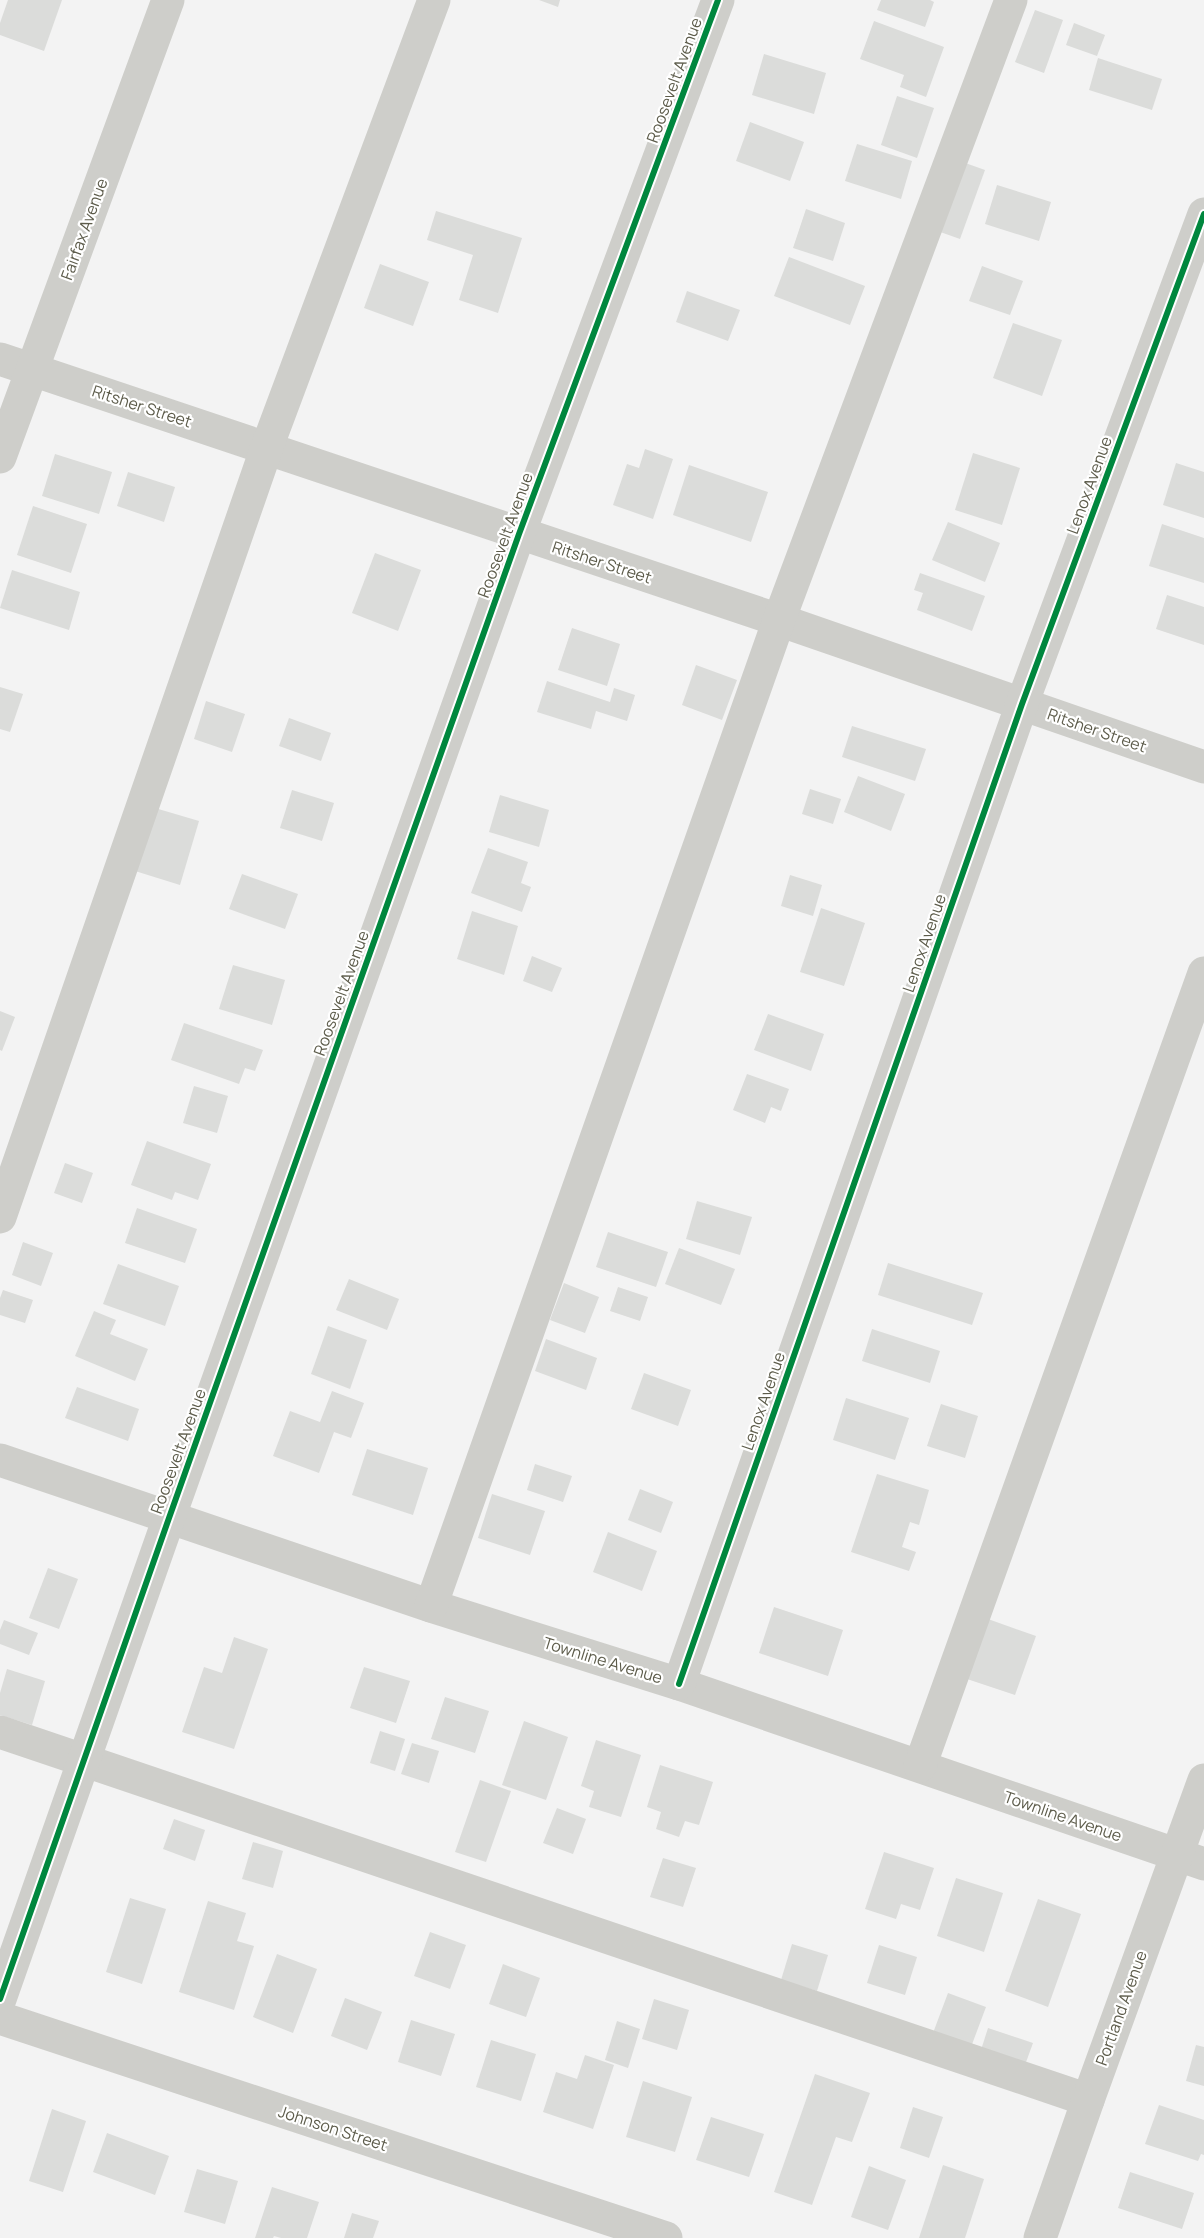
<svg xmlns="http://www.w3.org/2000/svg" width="1204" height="2238" font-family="Manrope,sans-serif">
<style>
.building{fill:#dbdcda}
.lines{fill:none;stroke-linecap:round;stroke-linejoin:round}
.minor{stroke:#cececa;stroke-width:33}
.cycleway-casing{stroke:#fff;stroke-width:10}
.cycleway{stroke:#00873e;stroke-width:6}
.labels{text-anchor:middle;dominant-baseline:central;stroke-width:4.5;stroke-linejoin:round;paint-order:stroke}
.street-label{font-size:16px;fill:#5d5c4b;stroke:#fff}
</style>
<rect width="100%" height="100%" fill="#f3f3f3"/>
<!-- building -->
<g class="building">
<polygon points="8,0 62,0 44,51 0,35 0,23"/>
<polygon points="539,0 560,0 558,7"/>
<polygon points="881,0 930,0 934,2 925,27 877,10"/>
<polygon points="1035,10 1063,20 1044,73 1015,62"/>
<polygon points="874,21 944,47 926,97 900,87 904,75 860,59"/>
<polygon points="1074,23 1105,35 1097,56 1066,45"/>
<polygon points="764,54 826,73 814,114 752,95"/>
<polygon points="1098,58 1162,79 1152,110 1089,90"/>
<polygon points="897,96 934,108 917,158 881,145"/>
<polygon points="750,122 804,142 790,181 736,161"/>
<polygon points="857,144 912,161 901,199 845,181"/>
<polygon points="954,159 985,170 960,239 929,228"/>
<polygon points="997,185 1051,202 1039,241 985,224"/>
<polygon points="806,209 845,223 833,261 793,248"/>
<polygon points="436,211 522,238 498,313 459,300 473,255 427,240"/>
<polygon points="789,257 865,286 850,325 774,296"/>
<polygon points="380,264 429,282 413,326 364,308"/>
<polygon points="982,266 1023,281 1010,315 969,301"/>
<polygon points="687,291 740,310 728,341 676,322"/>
<polygon points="1013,323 1062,340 1042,396 993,378"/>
<polygon points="645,449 673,459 653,519 613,505 627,464 639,468"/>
<polygon points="973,453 1020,468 1002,525 955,510"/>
<polygon points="55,454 112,472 99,514 42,496"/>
<polygon points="1176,463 1204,472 1204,518 1163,505"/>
<polygon points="689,465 768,492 751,542 673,515"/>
<polygon points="128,472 175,487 164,522 117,506"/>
<polygon points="33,506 87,524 71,573 17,555"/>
<polygon points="948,522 1000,543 985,582 932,560"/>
<polygon points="1162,524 1204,538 1204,583 1149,566"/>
<polygon points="375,553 421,570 398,631 352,613"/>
<polygon points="12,570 80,592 69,630 0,608"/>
<polygon points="920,573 985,596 972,631 917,610 923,593 914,590"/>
<polygon points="1167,595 1204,607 1204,645 1156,629"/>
<polygon points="572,628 620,644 607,686 558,670"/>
<polygon points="696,665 737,680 722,720 682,705"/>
<polygon points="547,681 610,702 614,688 635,695 627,721 596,711 591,729 537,712"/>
<polygon points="0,687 23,694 10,732 0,729"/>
<polygon points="206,701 245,714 232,752 194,739"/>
<polygon points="289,718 331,733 321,761 279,746"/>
<polygon points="852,726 926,749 915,781 842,757"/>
<polygon points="858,776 905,794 891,831 844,812"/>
<polygon points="810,789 841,799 833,824 802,814"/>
<polygon points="292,790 334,803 322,841 280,828"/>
<polygon points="500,795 549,810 539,847 489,832"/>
<polygon points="155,808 199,821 180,885 135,871"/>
<polygon points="488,848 528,862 521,883 531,887 522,912 471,893"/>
<polygon points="242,874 298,894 285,929 229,909"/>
<polygon points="790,875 822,885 813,916 781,906"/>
<polygon points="821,908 865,923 844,986 800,972"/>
<polygon points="472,911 518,926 504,975 457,959"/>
<polygon points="532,956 562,968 552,992 523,981"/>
<polygon points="233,965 285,980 272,1025 219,1009"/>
<polygon points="0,1011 15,1017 2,1051 0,1050"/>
<polygon points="768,1014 824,1034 811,1071 754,1050"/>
<polygon points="184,1023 263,1050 255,1071 245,1068 239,1084 171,1060"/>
<polygon points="747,1074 789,1089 781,1111 771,1107 765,1123 733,1110"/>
<polygon points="194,1086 228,1096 217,1133 183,1123"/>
<polygon points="147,1141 211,1164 198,1200 175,1192 172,1200 131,1185"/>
<polygon points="65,1163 93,1173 82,1203 54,1193"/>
<polygon points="697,1201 752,1217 740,1255 686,1239"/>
<polygon points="137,1208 197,1229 185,1263 125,1243"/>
<polygon points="608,1232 668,1252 656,1287 596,1267"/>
<polygon points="23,1242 53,1253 41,1286 12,1275"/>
<polygon points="679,1248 735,1269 721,1305 665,1284"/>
<polygon points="888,1263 983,1293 972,1325 878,1295"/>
<polygon points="118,1264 179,1286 165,1326 103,1304"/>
<polygon points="349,1279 399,1299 387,1330 336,1310"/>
<polygon points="564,1283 599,1297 585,1333 550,1320"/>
<polygon points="618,1287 648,1297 640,1321 610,1311"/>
<polygon points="3,1290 33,1300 25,1323 0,1315 0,1298"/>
<polygon points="94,1311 116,1320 110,1334 148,1349 135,1381 75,1356"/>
<polygon points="328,1326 367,1340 350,1389 311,1374"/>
<polygon points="872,1329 940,1351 930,1383 862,1361"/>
<polygon points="546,1339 597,1358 586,1390 535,1371"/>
<polygon points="644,1373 691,1390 678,1426 631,1409"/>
<polygon points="77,1387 139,1409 128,1441 65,1418"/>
<polygon points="332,1391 364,1403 351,1438 334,1432 319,1473 273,1456 290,1411 320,1422"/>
<polygon points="846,1398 909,1418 895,1460 833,1440"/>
<polygon points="941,1404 978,1416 965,1458 927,1446"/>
<polygon points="367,1449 428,1468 413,1515 352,1495"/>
<polygon points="535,1464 572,1476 563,1502 527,1490"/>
<polygon points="877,1474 929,1490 919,1525 910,1522 902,1547 916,1552 909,1571 851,1552"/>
<polygon points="640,1489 673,1502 661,1533 628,1520"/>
<polygon points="492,1494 545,1511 530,1555 478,1538"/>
<polygon points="608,1532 657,1551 642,1591 593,1572"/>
<polygon points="48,1568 78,1579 59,1629 29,1618"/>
<polygon points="774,1607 843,1630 828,1676 759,1653"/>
<polygon points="988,1619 1036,1636 1015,1695 967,1679"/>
<polygon points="4,1620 38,1633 29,1655 0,1644 0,1630"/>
<polygon points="234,1637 268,1649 234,1749 182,1732 204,1667 222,1673"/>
<polygon points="364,1667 410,1681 396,1723 350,1708"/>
<polygon points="7,1669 45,1681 32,1725 0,1715 0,1693"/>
<polygon points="445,1697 489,1711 475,1753 431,1739"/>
<polygon points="524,1721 568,1737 546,1800 502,1785"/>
<polygon points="380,1731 405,1739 395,1771 370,1763"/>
<polygon points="596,1740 641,1755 621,1817 589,1807 594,1791 581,1786"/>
<polygon points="412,1743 439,1751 429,1783 401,1774"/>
<polygon points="660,1765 713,1782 699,1825 685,1821 679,1837 656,1829 661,1812 647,1807"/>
<polygon points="480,1780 511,1791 486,1862 455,1852"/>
<polygon points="557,1808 586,1819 573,1854 543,1843"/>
<polygon points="174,1819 205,1830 195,1861 163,1849"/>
<polygon points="253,1842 283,1851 273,1888 242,1879"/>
<polygon points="884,1852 934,1868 920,1910 901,1904 896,1919 865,1909"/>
<polygon points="663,1858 696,1868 683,1907 650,1897"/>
<polygon points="956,1878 1003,1893 984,1952 937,1936"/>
<polygon points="130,1898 166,1909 142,1984 106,1972"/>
<polygon points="1038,1899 1081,1914 1048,2007 1005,1991"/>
<polygon points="208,1901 246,1913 237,1941 254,1946 234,2010 179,1992"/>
<polygon points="430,1932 466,1945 450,1989 414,1976"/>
<polygon points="792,1944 828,1955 817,1991 781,1980"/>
<polygon points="879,1945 917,1957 905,1995 867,1983"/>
<polygon points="277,1954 317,1969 293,2033 253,2017"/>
<polygon points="503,1964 540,1978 526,2017 489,2004"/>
<polygon points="948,1993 986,2007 968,2055 930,2041"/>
<polygon points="345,1998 382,2012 367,2050 331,2036"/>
<polygon points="654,1999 689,2010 677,2050 642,2039"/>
<polygon points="411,2020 455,2034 441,2076 398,2062"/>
<polygon points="617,2021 640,2029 628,2068 605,2060"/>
<polygon points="988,2028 1033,2043 1025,2065 981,2050"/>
<polygon points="491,2040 536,2054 521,2101 476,2087"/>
<polygon points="1196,2045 1204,2047 1204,2086 1186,2081"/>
<polygon points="585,2055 614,2065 593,2129 543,2112 556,2072 577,2079"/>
<polygon points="815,2074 870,2093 852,2142 836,2137 812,2205 774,2192"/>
<polygon points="643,2081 692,2097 675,2152 626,2137"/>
<polygon points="1159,2105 1204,2120 1204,2155 1201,2154 1198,2161 1145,2144"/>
<polygon points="913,2107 943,2117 929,2158 900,2148"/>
<polygon points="52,2109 86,2121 63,2192 29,2181"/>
<polygon points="711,2117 764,2134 749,2177 696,2160"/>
<polygon points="107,2133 169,2156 155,2195 93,2172"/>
<polygon points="943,2165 984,2179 965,2238 919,2238"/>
<polygon points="869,2166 906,2180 888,2230 851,2217"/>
<polygon points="197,2169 238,2181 225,2224 184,2212"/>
<polygon points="1130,2172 1194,2193 1182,2229 1118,2208"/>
<polygon points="272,2187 319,2202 307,2238 281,2238 274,2236 273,2238 255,2238"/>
<polygon points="352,2213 379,2221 373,2238 344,2238"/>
</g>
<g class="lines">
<!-- minor -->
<g class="minor">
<polyline points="0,359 779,620 1204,767"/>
<polyline points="0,457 168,0"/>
<polyline points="0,1217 267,447 434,0"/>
<polyline points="0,1460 431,1606 679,1684 1204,1864"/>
<polyline points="431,1606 779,620 1011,0"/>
<polyline points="679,1684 1022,704 1204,214"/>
<polyline points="0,1732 1088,2100"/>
<polyline points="920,1766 1204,973"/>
<polyline points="0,1999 169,1518 519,534 718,0"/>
<polyline points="0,2018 666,2238"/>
<polyline points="1040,2238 1088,2100 1204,1780"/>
</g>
<!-- cycleway casing -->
<g class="cycleway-casing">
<g id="cycleway">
<polyline points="679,1684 1022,704 1204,214"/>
<polyline points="0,1999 169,1518 519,534 718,0"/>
</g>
</g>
<!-- cycleway -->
<use href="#cycleway" class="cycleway"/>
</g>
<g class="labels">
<!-- street labels -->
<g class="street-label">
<text transform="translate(674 80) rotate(-70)">Roosevelt Avenue</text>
<text transform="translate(84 229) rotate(-70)">Fairfax Avenue</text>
<text transform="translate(142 406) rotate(18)">Ritsher Street</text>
<text transform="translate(1089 485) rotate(-70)">Lenox Avenue</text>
<text transform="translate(505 535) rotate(-70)">Roosevelt Avenue</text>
<text transform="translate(602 562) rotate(18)">Ritsher Street</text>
<text transform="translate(1097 730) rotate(19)">Ritsher Street</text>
<text transform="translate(924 943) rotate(-71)">Lenox Avenue</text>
<text transform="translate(341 993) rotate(-70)">Roosevelt Avenue</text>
<text transform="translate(763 1401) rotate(-71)">Lenox Avenue</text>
<text transform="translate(178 1451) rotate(-70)">Roosevelt Avenue</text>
<text transform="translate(603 1660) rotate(17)">Townline Avenue</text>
<text transform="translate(1063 1816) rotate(19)">Townline Avenue</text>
<text transform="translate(1121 2008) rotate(-70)">Portland Avenue</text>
<text transform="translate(333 2128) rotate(18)">Johnson Street</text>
</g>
</g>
</svg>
